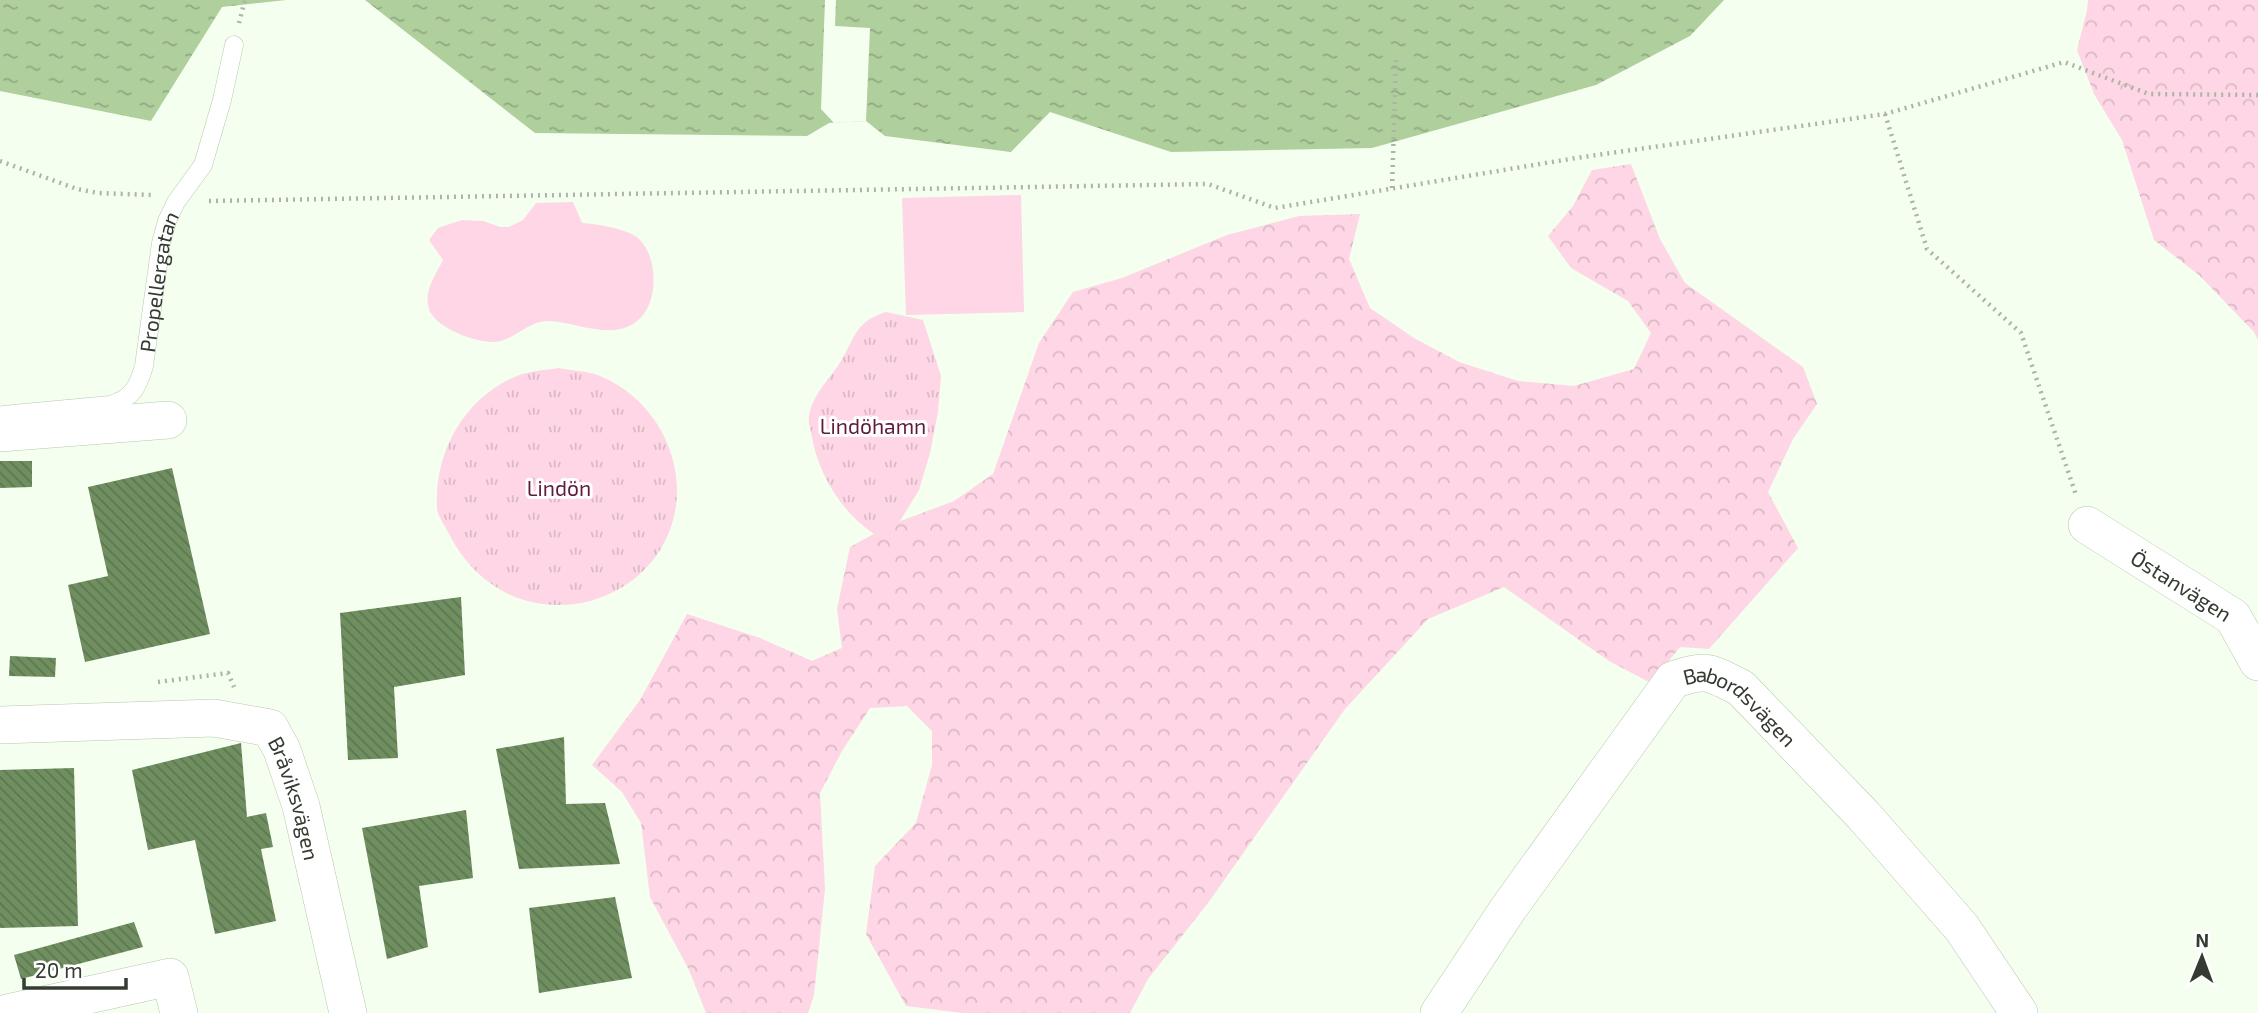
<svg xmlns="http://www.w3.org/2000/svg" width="2258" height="1013" font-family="'Exo 2',sans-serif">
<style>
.grass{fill:url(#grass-tufts)}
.forest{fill:url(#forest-crowns)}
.pitch{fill:#fed6e5}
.water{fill:url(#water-ripples)}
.pier{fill:#f4ffef}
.building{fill:url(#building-back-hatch)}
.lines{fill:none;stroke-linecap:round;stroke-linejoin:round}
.service-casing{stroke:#b7c8ae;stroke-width:19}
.minor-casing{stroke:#b7c8ae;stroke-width:38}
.path{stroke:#abb4a7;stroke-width:4.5;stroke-dasharray:2 5;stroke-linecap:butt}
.service{stroke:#fff;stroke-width:18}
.minor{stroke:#fff;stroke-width:37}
.labels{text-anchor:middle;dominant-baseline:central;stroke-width:6;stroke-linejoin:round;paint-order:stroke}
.street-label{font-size:21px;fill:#343b31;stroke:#fff}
.park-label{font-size:21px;fill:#5f193c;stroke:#fff}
</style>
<defs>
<pattern id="grass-tufts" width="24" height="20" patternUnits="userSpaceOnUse" patternTransform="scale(1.75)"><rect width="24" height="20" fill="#fed6e5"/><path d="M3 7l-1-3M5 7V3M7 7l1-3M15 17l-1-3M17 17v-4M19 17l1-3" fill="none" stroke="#dab9c5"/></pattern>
<pattern id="forest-crowns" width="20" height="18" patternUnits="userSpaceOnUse" patternTransform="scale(1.75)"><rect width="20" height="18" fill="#fed6e5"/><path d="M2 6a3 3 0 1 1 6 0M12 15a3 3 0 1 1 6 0" fill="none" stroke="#dab9c5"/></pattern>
<pattern id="water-ripples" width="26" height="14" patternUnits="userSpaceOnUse" patternTransform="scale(1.75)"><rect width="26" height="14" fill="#afcf9d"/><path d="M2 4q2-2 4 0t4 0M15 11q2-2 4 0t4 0" fill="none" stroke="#8fa981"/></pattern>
<pattern id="building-back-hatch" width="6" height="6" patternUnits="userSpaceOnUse" patternTransform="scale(1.75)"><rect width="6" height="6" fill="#708f60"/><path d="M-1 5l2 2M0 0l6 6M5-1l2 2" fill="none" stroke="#5d7650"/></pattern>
</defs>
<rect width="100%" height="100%" fill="#f4ffef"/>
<!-- grass -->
<g class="grass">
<path d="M886,312l37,8 18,56 -3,36 -8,41 -11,37 -19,31 -26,13c-34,-23 -57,-62 -63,-102 -1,-5 -3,-11 -2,-16 3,-21 21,-37 32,-55 15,-25 14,-39 45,-49z"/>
<path d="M559,368c13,3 29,3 41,8 64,26 97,105 64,167 -26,50 -87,73 -140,57 -35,-11 -60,-36 -76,-68 -4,-8 -11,-17 -11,-24 -3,-56 28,-111 80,-132 12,-5 28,-6 42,-8z"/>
</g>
<!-- forest -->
<g class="forest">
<polygon points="2088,0 2258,0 2258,340 2254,332 2199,275 2154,240 2122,140 2094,94 2077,50 2087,10"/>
<polygon points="1631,164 1660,239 1685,283 1803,367 1817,404 1793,439 1768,492 1798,548 1709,649 1680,647 1651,683 1609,661 1504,587 1428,619 1345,709 1208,903 1148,979 1130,1013 963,1013 906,1006 866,934 875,866 916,823 932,765 932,731 907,706 870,708 842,751 820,793 825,889 814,995 808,1013 706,1013 689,970 650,897 641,823 622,792 592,765 640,700 687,614 760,638 812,661 842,648 837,609 850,547 890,525 954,501 993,474 1039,343 1073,292 1122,278 1227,235 1299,216 1360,214 1349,259 1370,308 1414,338 1459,362 1518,381 1574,386 1634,369 1651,333 1628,301 1571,268 1548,236 1573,206 1592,170"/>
</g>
<!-- pitch -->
<g class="pitch">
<polygon points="1021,195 1024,312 906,315 902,198"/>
<path d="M573,202l9,21c15,1 45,6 56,15 21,19 21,66 -1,83 -26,21 -61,0 -89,0 -20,0 -35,20 -54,21 -19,1 -64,-16 -66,-37 -3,-16 8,-31 15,-45l-14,-20 9,-12 24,-8 21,1 17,6h9l14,-7 13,-17z"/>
</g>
<!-- water -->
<g class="water">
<polygon points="0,0 286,0 222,7 151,121 0,91"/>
<polygon points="365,0 1724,0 1690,36 1596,85 1372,148 1171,152 1050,112 1011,152 885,136 866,121 829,123 807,136 535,133"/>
</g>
<!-- pier -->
<polygon class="pier" points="825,0 836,0 835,26 870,28 866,121 834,123 821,109"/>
<!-- building -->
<g class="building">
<polygon points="0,461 32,461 32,487 0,488"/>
<polygon points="172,468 210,634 85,662 68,585 108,576 88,487"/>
<polygon points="461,597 465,675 394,687 398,758 348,760 340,613"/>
<polygon points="10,656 56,658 55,677 9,676"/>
<polygon points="564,737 566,804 605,803 620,864 519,869 496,749"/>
<polygon points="241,743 247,817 266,813 273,847 261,849 276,921 215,934 195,840 148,850 132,770"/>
<polygon points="74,768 78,926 0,928 0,770"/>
<polygon points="466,810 473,878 419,886 428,947 387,959 362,828"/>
<polygon points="615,897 632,978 539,993 529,908"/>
<polygon points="134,922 143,947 21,979 14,955"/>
</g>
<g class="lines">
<!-- service casing -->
<g class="service-casing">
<g id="service">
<path id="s1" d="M3,415l107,-10c22,-6 28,-18 34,-39l17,-123 6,-22 9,-19 27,-37 19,-65 12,-55"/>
</g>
</g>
<!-- minor casing -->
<g class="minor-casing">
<g id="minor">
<polyline points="0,433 168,420"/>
<path id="s2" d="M2087,525l146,92 25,45"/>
<path id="s3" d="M0,725l214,-7 56,10 12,22 19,56 47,207"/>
<polyline points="7,1013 170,977 179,1013"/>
<path id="s4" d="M1439,1013l69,-104 165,-229c34,-12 36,-8 68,8l123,128 98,112 57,85"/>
</g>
</g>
<!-- path -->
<g class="path">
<polyline points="239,23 245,0"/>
<polyline points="1885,114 1927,249 2021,333 2076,495"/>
<polyline points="0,161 77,189 98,193 152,195"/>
<polyline points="1392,188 1396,60"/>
<polyline points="209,201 1208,184 1275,208 1576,158 1885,114 2064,62 2149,94 2258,95"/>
<polyline points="158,682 228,673 234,687"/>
</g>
<!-- service -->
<use href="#service" class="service"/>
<!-- minor -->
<use href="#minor" class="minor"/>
</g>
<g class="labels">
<!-- street labels -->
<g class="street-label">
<text stroke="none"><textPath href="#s1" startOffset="248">Propellergatan</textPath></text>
<text stroke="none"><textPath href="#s2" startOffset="112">Östanvägen</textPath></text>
<text stroke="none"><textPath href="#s4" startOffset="486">Babordsvägen</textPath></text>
<text stroke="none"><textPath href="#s3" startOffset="346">Bråviksvägen</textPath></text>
</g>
<!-- park labels -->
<g class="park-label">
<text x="873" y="425">Lindöhamn</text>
<text x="559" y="487">Lindön</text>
</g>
</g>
<!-- north arrow -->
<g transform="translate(2202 957) rotate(1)" stroke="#ffffff" stroke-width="5" paint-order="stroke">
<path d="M0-5L12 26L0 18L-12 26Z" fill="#343b31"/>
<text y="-10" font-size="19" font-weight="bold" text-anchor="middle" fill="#343b31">N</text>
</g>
<!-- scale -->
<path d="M24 978v10h102v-10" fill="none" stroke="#343b31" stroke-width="3.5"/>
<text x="35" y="978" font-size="21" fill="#343b31" stroke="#ffffff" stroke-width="5" paint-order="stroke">20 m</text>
</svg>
